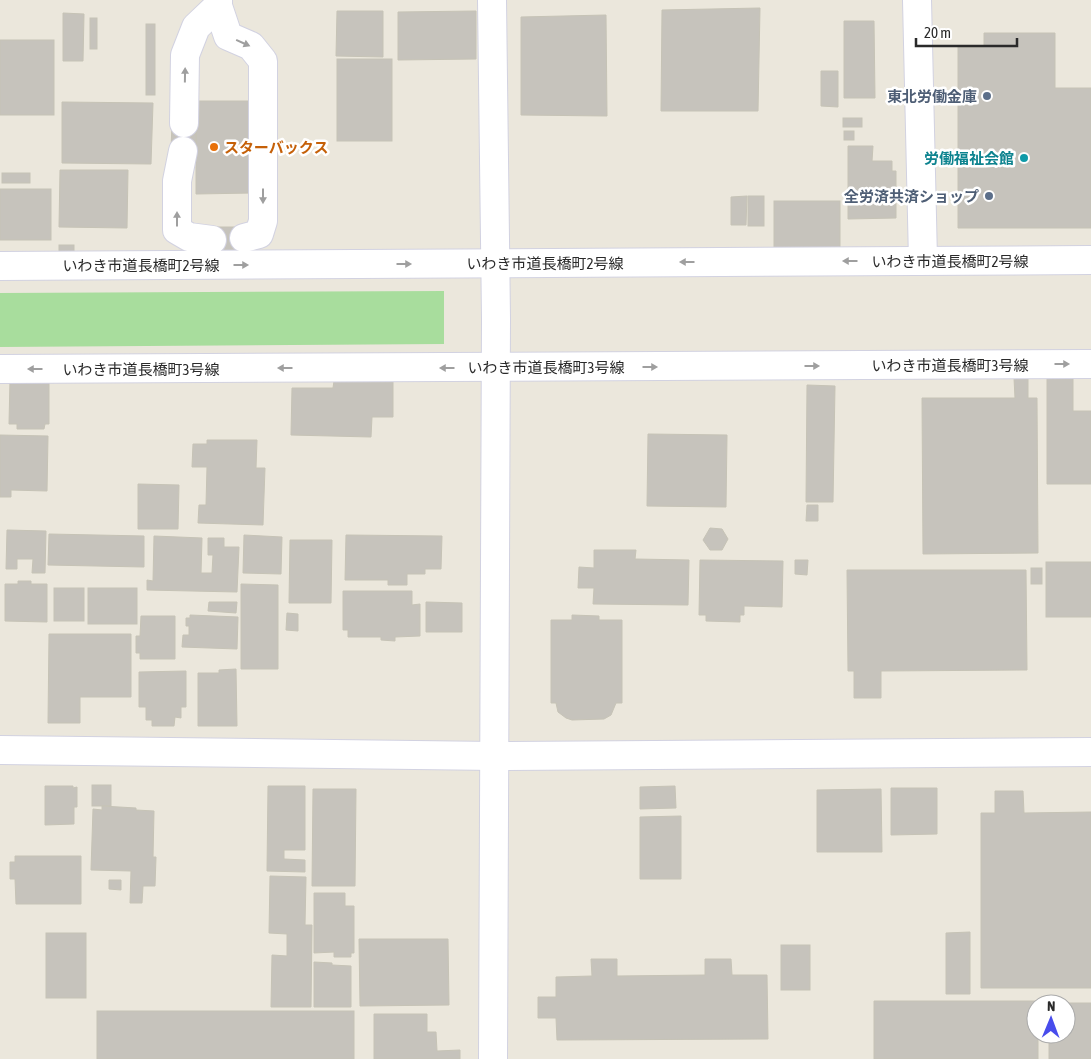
<svg xmlns="http://www.w3.org/2000/svg" width="1091" height="1059" font-family="'Asap Condensed','Noto Sans JP',sans-serif">
<style>
.green{fill:#a8dd9d}
.building{fill:#c6c3bc;stroke:#c6c3b6}
.lines{fill:none;stroke-linecap:round;stroke-linejoin:round}
.minor-casing{stroke:#d2d2e1;stroke-width:30}
.minor{stroke:#fff;stroke-width:28}
.oneway{fill:#9f9f9f}
.service-dot{fill:#5c6f8a;stroke:#fff;stroke-width:2}
.food-dot{fill:#e8710a;stroke:#fff;stroke-width:2}
.culture-dot{fill:#0f9aa8;stroke:#fff;stroke-width:2}
.labels{text-anchor:middle;dominant-baseline:central;stroke-width:5;stroke-linejoin:round;paint-order:stroke}
.service-label{font-size:15px;font-weight:bold;fill:#4e5e75;stroke:#fff;text-anchor:end}
.food-label{font-size:15px;font-weight:bold;fill:#c56008;stroke:#fff;text-anchor:start}
.culture-label{font-size:15px;font-weight:bold;fill:#0d838f;stroke:#fff;text-anchor:end}
.street-label{font-size:15px;fill:#2a2a2a;stroke:#fff}
</style>
<rect width="100%" height="100%" fill="#ebe7dc"/>
<!-- green -->
<polygon class="green" points="444,291 444,344 0,347 0,293"/>
<!-- building -->
<g class="building">
<polygon points="760,8 758,111 661,111 662,10"/>
<polygon points="337,11 383,11 383,57 336,56"/>
<polygon points="476,11 476,59 398,60 398,12"/>
<polygon points="63,13 84,14 83,61 63,61"/>
<polygon points="606,15 607,116 521,115 521,17"/>
<rect x="90" y="18" width="7" height="31"/>
<polygon points="844,21 874,21 875,98 844,98"/>
<rect x="146" y="24" width="9" height="71"/>
<polygon points="984,33 1055,33 1055,88 1091,88 1091,228 958,228 958,47 984,47"/>
<rect x="0" y="40" width="54" height="75"/>
<rect x="337" y="59" width="55" height="82"/>
<polygon points="821,71 838,71 838,107 821,106"/>
<polygon points="196,101 253,101 252,193 196,194"/>
<polygon points="62,102 153,103 151,164 62,163"/>
<rect x="843" y="118" width="19" height="9"/>
<polygon points="172,123 196,124 196,151 171,150"/>
<rect x="844" y="131" width="10" height="9"/>
<polygon points="848,146 873,146 872,161 892,161 892,171 896,171 896,218 848,219"/>
<polygon points="60,170 128,170 127,228 59,227"/>
<rect x="2" y="173" width="28" height="10"/>
<rect x="0" y="189" width="51" height="51"/>
<polygon points="747,196 746,225 731,225 731,197"/>
<rect x="748" y="196" width="16" height="30"/>
<rect x="774" y="201" width="66" height="48"/>
<polygon points="215,227 242,227 241,251 215,250"/>
<rect x="59" y="245" width="15" height="10"/>
<polygon points="1073,377 1073,411 1091,411 1091,484 1047,484 1047,378"/>
<polygon points="1014,378 1028,378 1028,398 1037,398 1038,553 923,554 922,398 1015,398"/>
<polygon points="10,380 49,381 49,424 45,424 44,429 17,429 17,424 9,424"/>
<polygon points="334,381 393,382 393,417 372,417 371,437 291,435 292,388 333,388"/>
<polygon points="807,385 835,386 833,502 806,502"/>
<polygon points="648,434 727,435 726,507 647,506"/>
<polygon points="0,435 48,436 47,491 11,490 11,497 0,497"/>
<polygon points="207,440 257,440 256,468 265,468 263,525 198,523 199,505 206,505 207,467 192,467 193,444 207,444"/>
<polygon points="138,484 179,485 178,529 138,529"/>
<polygon points="807,505 818,505 818,521 806,521"/>
<polygon points="710,528 722,529 728,539 722,550 710,550 703,540"/>
<polygon points="7,530 46,531 45,573 32,573 33,559 17,559 17,569 6,569"/>
<polygon points="49,534 144,536 144,567 48,565"/>
<polygon points="244,535 282,537 281,574 243,573"/>
<polygon points="346,535 442,536 441,569 425,569 425,574 407,574 407,585 388,585 388,580 345,580"/>
<polygon points="154,536 202,538 201,573 212,573 213,555 208,555 208,538 224,538 224,547 239,547 237,592 147,590 147,580 153,581"/>
<polygon points="290,540 332,540 331,603 289,603"/>
<polygon points="594,550 636,550 635,559 689,560 688,605 593,604 594,588 578,588 579,567 594,568"/>
<polygon points="700,560 783,561 782,607 744,606 744,615 740,615 740,622 706,621 706,615 699,615"/>
<polygon points="795,560 808,560 807,575 795,574"/>
<rect x="1046" y="562" width="45" height="55"/>
<rect x="1031" y="568" width="11" height="16"/>
<polygon points="847,570 1026,570 1027,670 881,671 881,698 854,698 854,671 848,671"/>
<polygon points="18,581 31,581 31,584 47,584 47,622 5,621 5,584 18,584"/>
<polygon points="241,584 278,585 278,669 241,669"/>
<rect x="54" y="588" width="30" height="33"/>
<rect x="88" y="588" width="49" height="36"/>
<polygon points="343,591 412,591 412,605 420,604 420,636 395,637 395,641 381,640 381,637 348,637 348,630 343,630"/>
<polygon points="209,602 237,602 236,613 208,611"/>
<polygon points="426,602 462,603 462,632 426,632"/>
<polygon points="287,613 298,614 298,631 286,630"/>
<polygon points="190,615 238,617 237,649 182,647 183,635 189,635 189,626 186,626 186,618 190,618"/>
<polygon points="572,615 599,616 599,620 622,620 622,703 616,703 611,715 604,719 572,720 566,718 558,712 556,703 551,703 551,620 572,620"/>
<polygon points="141,616 175,616 175,659 140,659 140,653 136,653 136,636 140,636"/>
<polygon points="49,634 131,634 131,697 80,697 80,723 48,723"/>
<polygon points="236,669 237,726 198,726 198,673 219,673 219,670"/>
<polygon points="186,671 186,707 181,707 181,718 175,717 174,726 152,726 152,720 146,720 146,707 139,707 139,672"/>
<rect x="92" y="785" width="19" height="21"/>
<polygon points="45,786 73,786 73,788 77,787 77,807 74,807 74,824 45,825"/>
<polygon points="268,786 305,786 305,850 284,850 284,859 305,860 305,872 267,871"/>
<polygon points="675,786 676,808 640,809 640,787"/>
<polygon points="891,788 937,788 937,834 891,835"/>
<polygon points="313,789 356,789 355,886 312,886"/>
<polygon points="881,789 882,852 817,852 817,790"/>
<polygon points="995,791 1023,791 1024,813 1091,812 1091,988 981,988 981,813 995,813"/>
<polygon points="102,806 136,808 136,810 154,811 153,857 156,857 155,886 143,886 142,903 130,903 131,871 91,870 93,809 102,810"/>
<polygon points="681,816 681,879 640,879 640,817"/>
<polygon points="15,856 81,856 81,904 16,904 15,879 10,879 10,862 15,862"/>
<polygon points="270,876 306,877 305,925 312,925 311,1007 271,1007 272,955 287,956 287,934 269,933"/>
<polygon points="109,880 121,880 121,890 109,889"/>
<polygon points="314,893 345,893 345,906 354,906 354,953 351,953 351,957 334,957 334,952 314,953"/>
<polygon points="970,932 970,994 946,994 946,933"/>
<rect x="46" y="933" width="40" height="65"/>
<polygon points="359,939 448,939 449,1005 360,1006"/>
<rect x="781" y="945" width="29" height="45"/>
<polygon points="591,959 617,959 617,976 705,975 705,959 731,959 732,975 767,975 768,1039 557,1040 556,1018 538,1018 538,997 556,997 556,977 592,976"/>
<polygon points="314,962 332,963 332,965 351,966 351,1007 314,1007"/>
<polygon points="874,1001 1038,1001 1038,1004 1036,1004 1036,1034 1038,1034 1038,1059 874,1059"/>
<polygon points="1049,1003 1091,1003 1091,1059 1049,1059 1049,1034 1066,1034 1066,1004 1049,1004"/>
<rect x="97" y="1011" width="257" height="48"/>
<polygon points="374,1014 427,1014 427,1032 436,1032 437,1051 460,1050 460,1059 374,1059"/>
</g>
<g class="lines">
<!-- minor casing -->
<g class="minor-casing">
<g id="minor">
<polyline points="218,0 218,6 228,36 251,46 263,61 263,221 259,234 244,238"/>
<polyline points="492,0 496,319 493,1059"/>
<polyline points="917,0 923,260"/>
<polyline points="184,123 185,55 196,27 218,6"/>
<polyline points="183,151 177,181 177,230 189,237 212,240"/>
<polyline points="0,266 1091,260"/>
<polyline points="0,369 1091,364"/>
<polyline points="0,750 495,756 1091,752"/>
</g>
</g>
<!-- minor -->
<use href="#minor" class="minor"/>
</g>
<!-- one-way arrows -->
<defs><path id="oneway-solid" d="M-6-.8H1V-3.2L6.5 0L1 3.2V.8H-6Z" transform="scale(1.25)"/></defs>
<g class="oneway">
<use href="#oneway-solid" transform="translate(243 43) rotate(24)"/>
<use href="#oneway-solid" transform="translate(185 75) rotate(-89)"/>
<use href="#oneway-solid" transform="translate(263 196) rotate(90)"/>
<use href="#oneway-solid" transform="translate(177 219) rotate(-90)"/>
<use href="#oneway-solid" transform="translate(850 261) rotate(180)"/>
<use href="#oneway-solid" transform="translate(687 262) rotate(180)"/>
<use href="#oneway-solid" transform="translate(404 264)"/>
<use href="#oneway-solid" transform="translate(241 265)"/>
<use href="#oneway-solid" transform="translate(1062 364)"/>
<use href="#oneway-solid" transform="translate(812 366)"/>
<use href="#oneway-solid" transform="translate(650 367)"/>
<use href="#oneway-solid" transform="translate(285 368) rotate(180)"/>
<use href="#oneway-solid" transform="translate(447 368) rotate(180)"/>
<use href="#oneway-solid" transform="translate(35 369) rotate(180)"/>
</g>
<!-- markers -->
<g class="service-dot">
<circle cx="987" cy="96" r="5"/>
<circle cx="989" cy="196" r="5"/>
</g>
<circle class="food-dot" cx="214" cy="147" r="5"/>
<circle class="culture-dot" cx="1024" cy="158" r="5"/>
<g class="labels">
<!-- service labels -->
<g class="service-label">
<text x="977" y="96">東北労働金庫</text>
<text x="979" y="196">全労済共済ショップ</text>
</g>
<!-- food labels -->
<g class="food-label">
<text x="224" y="147">スターバックス</text>
</g>
<!-- culture labels -->
<g class="culture-label">
<text x="1014" y="158">労働福祉会館</text>
</g>
<!-- street labels -->
<g class="street-label">
<text x="950" y="261">いわき市道長橋町2号線</text>
<text x="545" y="263">いわき市道長橋町2号線</text>
<text x="141" y="265">いわき市道長橋町2号線</text>
<text x="950" y="365">いわき市道長橋町3号線</text>
<text x="546" y="367">いわき市道長橋町3号線</text>
<text x="141" y="369">いわき市道長橋町3号線</text>
</g>
</g>
<!-- north arrow -->
<g transform="translate(1051 1019) rotate(1)"><circle r="24" fill="#ffffff" stroke="#aaaaaa"/>
<path d="M0-4L9 19L0 12L-9 19Z" fill="#484cec"/>
<text y="-8" font-size="14" font-weight="bold" text-anchor="middle" fill="#2a2a2a">N</text>
</g>
<!-- scale -->
<path d="M916 38v8h101v-8" fill="none" stroke="#2a2a2a" stroke-width="2.5"/>
<text x="924" y="38" font-size="15" fill="#2a2a2a" stroke="#ffffff" stroke-width="4" paint-order="stroke">20 m</text>
</svg>
